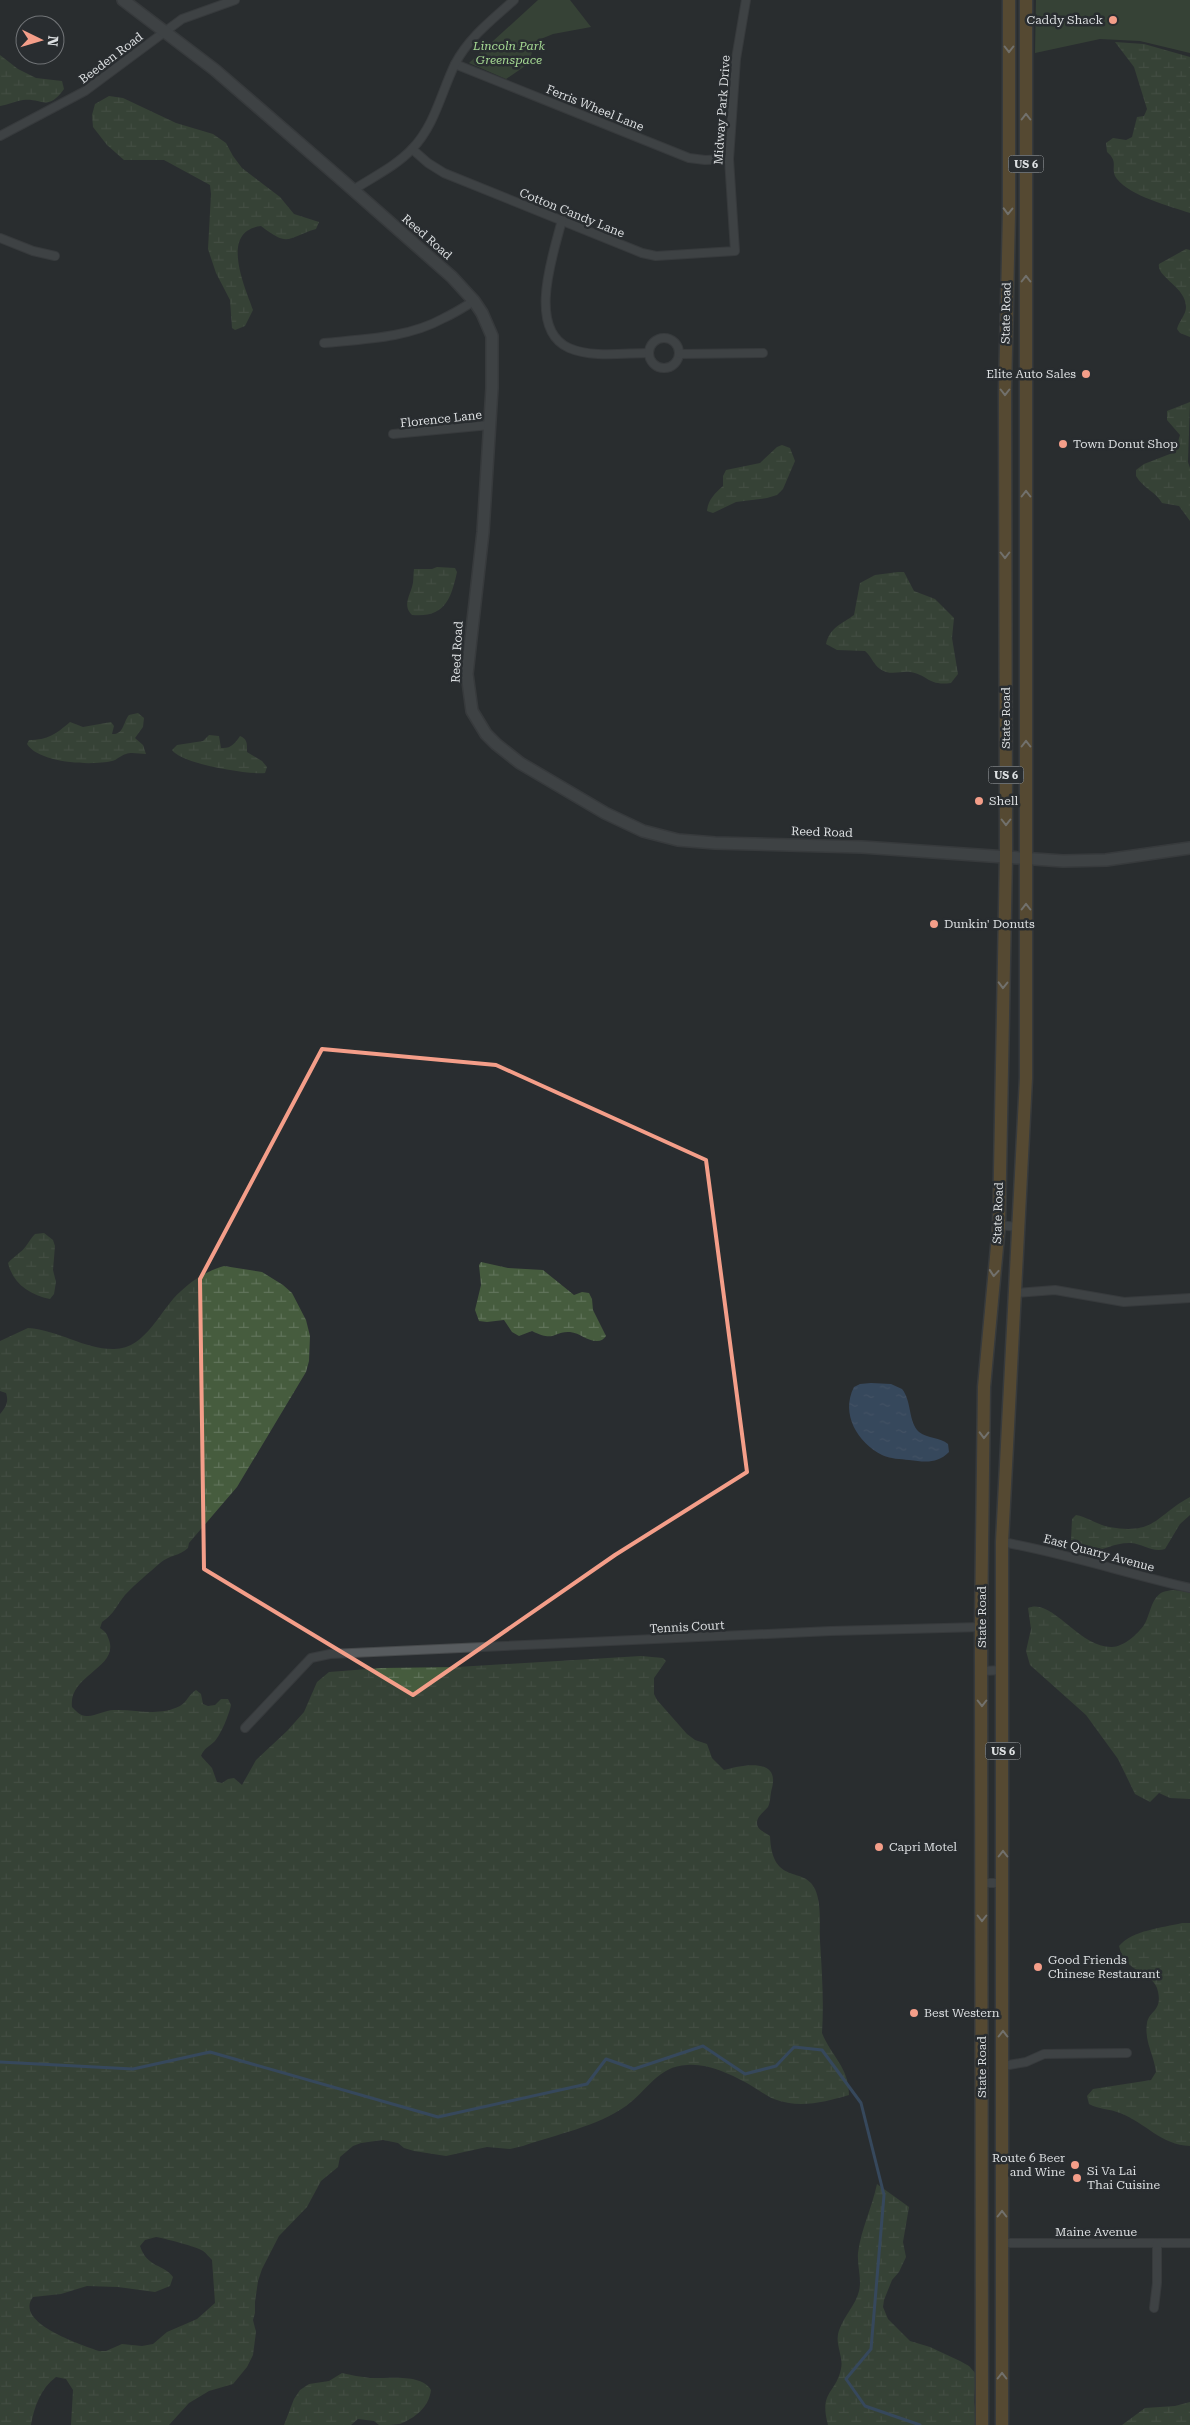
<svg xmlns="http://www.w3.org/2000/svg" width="1190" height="2425" font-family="'Roboto Serif',serif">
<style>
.green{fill:#465c3e}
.wetland{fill:url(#wetland-marsh);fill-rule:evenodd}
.water{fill:url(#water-ripples)}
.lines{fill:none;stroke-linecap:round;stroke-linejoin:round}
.stream{stroke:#466893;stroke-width:3}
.street-casing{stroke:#474a4c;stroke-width:10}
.secondary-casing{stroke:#474a4c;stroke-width:14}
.primary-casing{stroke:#474a4c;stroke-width:15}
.street{stroke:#575b5e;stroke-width:8}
.secondary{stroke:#575b5e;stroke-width:11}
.primary{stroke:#8b6c36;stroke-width:12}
.oneway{stroke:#c8c2b6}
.marked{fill:none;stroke:#f49e89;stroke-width:4;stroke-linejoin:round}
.poi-dot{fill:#f49e89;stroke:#292d30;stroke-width:2}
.labels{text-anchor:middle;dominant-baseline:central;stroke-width:5;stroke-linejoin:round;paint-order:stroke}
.shield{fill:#292d30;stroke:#a6aaac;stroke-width:1}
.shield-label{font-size:11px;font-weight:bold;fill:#dcdfe1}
.poi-label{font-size:12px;fill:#dcdfe1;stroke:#292d30;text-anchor:start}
.park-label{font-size:12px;font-style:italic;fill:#a5d993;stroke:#292d30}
.street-label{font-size:12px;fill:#dcdfe1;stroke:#292d30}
</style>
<defs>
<pattern id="wetland-marsh" width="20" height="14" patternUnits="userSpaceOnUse" patternTransform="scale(1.25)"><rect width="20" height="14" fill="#465c3e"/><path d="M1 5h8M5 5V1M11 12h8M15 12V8" fill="none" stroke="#60735a"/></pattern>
<pattern id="water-ripples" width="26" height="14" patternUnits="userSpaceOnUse" patternTransform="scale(1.25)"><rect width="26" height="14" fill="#466893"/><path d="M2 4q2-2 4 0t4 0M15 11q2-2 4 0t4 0" fill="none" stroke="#607da2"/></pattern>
</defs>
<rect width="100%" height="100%" fill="#292d30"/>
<!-- green -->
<g class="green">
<polygon points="538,0 570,0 591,27 553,34 536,41 528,64 506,79 469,63"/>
<polygon points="1036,0 1190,0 1190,53 1140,41 1100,39 1035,53"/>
</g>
<!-- wetland -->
<g class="wetland">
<path d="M1115,42l29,2 46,13v156c-20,-7 -60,-17 -73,-34 -8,-11 3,-16 -10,-27l-1,-9 7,-5 13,2 6,-3 5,-20 7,-1 3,-7 -13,-42z"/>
<path d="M0,55l18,14 18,9 26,3 2,8c-17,23 -21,9 -41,11 -8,1 -15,5 -23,6z"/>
<path d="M109,96l14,2 53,25 37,11 13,9 7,13 9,12 38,29 14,17 25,8 -3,7c-30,9 -26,19 -55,-3 -42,5 -16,61 -8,84l-8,16 -10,4 -3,-2 -2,-28 -14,-27 -8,-24 3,-55 -1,-9 -46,-25h-40l-17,-15 -14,-18 -1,-12 3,-11z"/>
<path d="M1186,249l4,1v87l-10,-4 -3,-4c2,-8 9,-14 9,-22 0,-20 -30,-30 -27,-43z"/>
<path d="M1190,402l-2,60 2,6v53l-11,-15 -17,-3c-6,-11 -19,-15 -26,-27v-6l8,-6 31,-12 5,-17 -13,-15v-9z"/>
<path d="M782,445l8,3 5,13 -12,28 -6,6 -10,3 -31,4 -23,11 -6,-2c1,-11 8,-18 16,-25v-10l3,-6 34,-7 17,-16z"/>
<path d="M437,567l18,1 2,4c-6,27 -12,46 -45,43 -9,-9 -3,-18 0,-28 2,-6 1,-12 2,-18h18z"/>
<path d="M898,572h6l10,19 21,8 19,19 -2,20 6,36 -7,9c-24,3 -22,-8 -41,-11 -9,-1 -21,4 -30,-3 -6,-4 -9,-13 -15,-18l-28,-1 -11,-6c4,-17 16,-20 28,-29l6,-32 15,-8z"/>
<path d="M138,713l6,5 -1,9 -8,11 8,7 3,9c-6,0 -15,-2 -20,0 -5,1 -9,6 -14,7 -22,5 -73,2 -85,-17l2,-4c19,0 27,-6 41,-18l13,5 28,-5 3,4 -2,8c12,1 11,-12 17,-19z"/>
<path d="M209,735l10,1 2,12c10,1 14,-5 19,-12 8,3 7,9 7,16l15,9 5,6 -2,6c-15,2 -84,-9 -93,-23l5,-5 26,-4z"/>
<path d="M44,1233l9,7 2,6 -2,24 3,12 -2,12 -4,5c-20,-4 -37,-15 -42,-36 6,-7 13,-10 18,-17 3,-4 5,-8 9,-12z"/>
<path d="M481,1262l27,6 35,2 31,25 8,-3 7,1 3,6 1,11 13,26c-2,3 -5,5 -9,5 -10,0 -17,-8 -27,-9 -18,-1 -14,11 -38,-1l-13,5 -7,-4 -8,-12 -17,2 -8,-1 -4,-11 6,-25 -2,-20z"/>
<path d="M224,1266l38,6 21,13 9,8 14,27 4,16 -1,25 -3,11 -69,115 -48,56 -1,5c-8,8 -19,7 -28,15 -11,10 -25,21 -35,32 -9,11 -10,18 -23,27l-2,6c6,4 7,6 9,12 10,28 -41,35 -37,67 4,4 9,10 16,9 8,0 17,-6 26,-6 23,-1 44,7 66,-4 7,-4 9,-12 16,-16l5,4 2,10 5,2 7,-1 6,-6h7l3,6c-2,10 -10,29 -16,36 -6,6 -11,7 -14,15l11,12 5,14 5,1 6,-4 6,-1 8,7 14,-25 31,-29 17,-19 13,-30 12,-10 52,-4 76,-1 184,-11 22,2 3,3 -12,17v16l3,6 30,34 8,6 12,4 5,14 12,12c18,-5 56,-13 48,18 -2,6 -1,13 -4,19 -4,5 -11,9 -11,16 0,7 8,9 13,13 2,51 34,29 45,53 7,16 4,35 5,52 2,31 4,62 2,92 9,23 27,34 27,62 -24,7 -50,14 -75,4 -10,-4 -19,-12 -29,-17 -17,-9 -39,-19 -58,-17 -29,1 -40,26 -61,41 -30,21 -69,28 -103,40l-13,3 -23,-2 -41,9 -32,-5 -10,-3 -6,-5 -15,-3 -22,3 -8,3 -13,11 -2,10 -17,14 -14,26 -28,29 -17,33 -4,12 -3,21v11l-2,7 3,12 -3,23 -6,12 -14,17 -24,7 -20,12 -20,22h-98l2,-35 -7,-11 -10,-2c-15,11 -22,30 -25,48h-31v-1011c6,-7 9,-12 6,-21l-6,-2v-50l28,-13c30,2 56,21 85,21 33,1 47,-40 68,-58 13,-12 26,-20 43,-25zM156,2237c7,1 42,10 47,14 3,2 6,6 9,9l3,43 -18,16 -30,13 -14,12 -11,2 -20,-2 -16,7h-7c-16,-6 -86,-28 -66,-54l28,-3 26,-8 31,1 37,5 15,-6 3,-9c-9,-13 -26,-9 -33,-31l5,-6z"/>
<path d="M1190,1497v18l-10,9 -15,25c-12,4 -22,-5 -34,-6 -26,-1 -34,19 -60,-3l1,-21 4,-4c11,2 22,10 33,12 47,8 46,-11 81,-30z"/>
<path d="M1174,1590l16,2v207l-20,-1 -11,-5 -9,9 -15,-8 -17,-35 -32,-44 -56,-50 -4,-14 5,-22 -3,-21c24,-11 51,40 84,39 11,0 26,-13 32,-22 6,-9 7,-28 19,-33 3,-1 8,-2 11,-2z"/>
<path d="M1182,1923h8v223c-29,-1 -44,-23 -70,-33 -10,-4 -22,-4 -31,-9l-2,-8 6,-7 58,-9 5,-8c-2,-17 -12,-31 -9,-49 2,-13 17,-12 10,-35 -6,-17 -32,-15 -38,-42 14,-16 43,-18 63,-23z"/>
<path d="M877,2184l32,23 -6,35 3,15 -7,15 -7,8 -8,20 -1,7 5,12 22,22 20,6 30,14 9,5 7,8 -2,28 4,23h-150c-9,-34 7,-30 13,-56 3,-14 -8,-26 -1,-41 5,-13 16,-24 19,-37 3,-12 -2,-25 -1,-38 3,-24 14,-45 19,-69z"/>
<path d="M342,2373c9,2 19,4 28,5 16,1 52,-5 61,12 -2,17 -16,28 -31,34 -6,1 -15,1 -21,1l-5,-4 -16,-2 -7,6h-67l10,-26 6,-9 9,-6 20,-3z"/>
<polygon points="1190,2402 1190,2425 1122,2425 1145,2408 1175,2406"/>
</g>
<!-- water -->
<path class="water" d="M871,1383l20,1 11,5c10,12 6,33 17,43 9,7 21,5 29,12l1,8c-12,12 -24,10 -40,8 -8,-1 -19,-1 -27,-5 -24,-12 -42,-41 -28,-68l6,-3z"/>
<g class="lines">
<!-- stream -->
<polyline class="stream" points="0,2062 133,2069 210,2052 438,2117 587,2084 606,2059 634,2069 703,2046 745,2074 776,2066 794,2047 822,2050 861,2103 884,2195 871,2349 846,2379 865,2406 920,2425"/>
<!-- street casing -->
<g class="street-casing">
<g id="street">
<polyline points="455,64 689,158 705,160 729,159"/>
<polyline points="0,136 85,91 182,19 235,0"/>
<polyline points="412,149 428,163 444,173 642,253 656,256 735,251 729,159 736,59 746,0"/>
<path d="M353,190c20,-13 43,-24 59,-41 23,-24 29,-56 43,-85 14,-27 37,-44 59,-64"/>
<path d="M562,220c-8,32 -36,109 7,128 23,10 55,5 80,5"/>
<polyline points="0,238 33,251 55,256"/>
<circle cx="664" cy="353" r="15"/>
<path d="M324,343c41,-4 84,-5 120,-25 11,-5 20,-11 30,-17"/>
<polyline points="680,354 763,353"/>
<polyline points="393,434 490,425"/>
<polyline points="999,1225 1019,1227"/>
<polyline points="1015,1293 1055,1290 1124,1302 1190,1298"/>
<path d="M1002,1542c63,11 126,32 188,46"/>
<polyline points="982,1671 1003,1670"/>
<polyline points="245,1728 311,1658 330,1654 831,1631 981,1627"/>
<polyline points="982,1883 1003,1883"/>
<polyline points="1003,2066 1026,2062 1044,2054 1127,2053"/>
<polyline points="1002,2243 1190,2243"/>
<polyline points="1154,2308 1157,2283 1157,2243"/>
</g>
</g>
<!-- secondary casing -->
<g class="secondary-casing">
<polyline id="secondary" points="123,0 215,70 343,181 452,277 474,301 482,313 492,336 492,388 483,532 467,674 472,711 486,734 496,744 520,763 605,813 643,831 678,840 715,843 862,847 1063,861 1106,860 1190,848"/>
</g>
<!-- primary casing -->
<g class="primary-casing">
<g id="primary">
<polyline points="982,2425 981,1627 984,1387 999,1225 1006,856 1005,391 1009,213 1009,0"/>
<polyline points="1002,2425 1002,1542 1026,1078 1026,0"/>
</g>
</g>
<!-- street -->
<use href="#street" class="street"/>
<!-- secondary -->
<use href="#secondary" class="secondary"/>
<!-- primary -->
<use href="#primary" class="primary"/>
</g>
<!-- one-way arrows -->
<defs><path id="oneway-chevron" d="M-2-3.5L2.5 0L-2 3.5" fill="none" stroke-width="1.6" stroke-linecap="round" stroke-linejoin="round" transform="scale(1.25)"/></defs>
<g class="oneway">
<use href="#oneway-chevron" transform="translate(1009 49) rotate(90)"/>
<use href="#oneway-chevron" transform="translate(1026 117) rotate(-90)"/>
<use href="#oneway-chevron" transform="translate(1008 211) rotate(91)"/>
<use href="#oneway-chevron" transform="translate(1026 279) rotate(-90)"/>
<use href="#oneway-chevron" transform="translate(1005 392) rotate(90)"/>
<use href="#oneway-chevron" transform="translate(1026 494) rotate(-90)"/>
<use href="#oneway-chevron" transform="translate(1005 555) rotate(90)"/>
<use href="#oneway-chevron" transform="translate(1026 744) rotate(-90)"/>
<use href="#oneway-chevron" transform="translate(1006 822) rotate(90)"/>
<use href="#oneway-chevron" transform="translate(1026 907) rotate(-90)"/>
<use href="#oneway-chevron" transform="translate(1003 985) rotate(91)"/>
<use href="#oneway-chevron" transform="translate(994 1273) rotate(95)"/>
<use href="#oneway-chevron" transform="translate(984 1435) rotate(91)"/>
<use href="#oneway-chevron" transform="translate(982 1703) rotate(90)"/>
<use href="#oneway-chevron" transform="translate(1003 1854) rotate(-90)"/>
<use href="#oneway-chevron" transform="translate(982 1918) rotate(90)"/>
<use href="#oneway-chevron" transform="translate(1003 2034) rotate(-90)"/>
<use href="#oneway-chevron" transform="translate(1002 2214) rotate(-90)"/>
<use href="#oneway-chevron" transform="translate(1002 2376) rotate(-90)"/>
</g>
<!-- marked area -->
<path d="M0 0H1190V2425H0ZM322,1049l174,16 210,95 41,312 -132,83 -202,140 -209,-126 -4,-290z" fill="#292d30" fill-opacity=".55" fill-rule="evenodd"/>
<path class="marked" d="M322,1049l174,16 210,95 41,312 -132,83 -202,140 -209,-126 -4,-290z"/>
<!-- markers -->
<g class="poi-dot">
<circle cx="1113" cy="20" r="5"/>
<circle cx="1086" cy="374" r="5"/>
<circle cx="1063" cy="444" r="5"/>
<circle cx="979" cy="801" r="5"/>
<circle cx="934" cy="924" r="5"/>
<circle cx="879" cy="1847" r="5"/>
<circle cx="1038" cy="1967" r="5"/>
<circle cx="914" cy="2013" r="5"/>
<circle cx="1075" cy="2165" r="5"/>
<circle cx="1077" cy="2178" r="5"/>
</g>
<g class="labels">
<!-- shield labels -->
<g class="shield">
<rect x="1008.5" y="155.5" width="35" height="17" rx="4"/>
<rect x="988.5" y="766.5" width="35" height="17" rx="4"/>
<rect x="985.5" y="1742.5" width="35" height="17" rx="4"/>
</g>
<g class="shield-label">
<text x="1026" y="164">US 6</text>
<text x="1006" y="775">US 6</text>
<text x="1003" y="1751">US 6</text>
</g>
<!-- poi labels -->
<g class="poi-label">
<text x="1103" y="20" text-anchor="end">Caddy Shack</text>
<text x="1076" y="374" text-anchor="end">Elite Auto Sales</text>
<text x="1073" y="444">Town Donut Shop</text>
<text x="989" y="801">Shell</text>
<text x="944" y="924">Dunkin' Donuts</text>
<text x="889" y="1847">Capri Motel</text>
<text x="1048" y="1960">Good Friends<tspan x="1048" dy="14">Chinese Restaurant</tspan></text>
<text x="924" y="2013">Best Western</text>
<text x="1065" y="2158" text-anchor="end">Route 6 Beer<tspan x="1065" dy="14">and Wine</tspan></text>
<text x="1087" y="2171">Si Va Lai<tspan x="1087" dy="14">Thai Cuisine</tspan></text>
</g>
<!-- park labels -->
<g class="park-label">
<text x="509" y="46">Lincoln Park<tspan x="509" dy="14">Greenspace</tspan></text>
</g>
<!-- street labels -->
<g class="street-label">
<text transform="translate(111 58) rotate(-37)">Beeden Road</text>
<text transform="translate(595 108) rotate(22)">Ferris Wheel Lane</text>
<text transform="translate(722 110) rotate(-86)">Midway Park Drive</text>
<text transform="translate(572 213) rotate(22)">Cotton Candy Lane</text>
<text transform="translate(427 237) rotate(41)">Reed Road</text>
<text transform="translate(1006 313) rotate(-89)">State Road</text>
<text transform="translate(441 419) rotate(-6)">Florence Lane</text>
<text transform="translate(457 652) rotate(-87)">Reed Road</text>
<text transform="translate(1006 718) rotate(-90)">State Road</text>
<text transform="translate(822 832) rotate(2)">Reed Road</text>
<text transform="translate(998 1213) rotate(-88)">State Road</text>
<text transform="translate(1099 1553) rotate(15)">East Quarry Avenue</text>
<text transform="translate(982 1617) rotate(-90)">State Road</text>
<text transform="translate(687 1627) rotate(-3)">Tennis Court</text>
<text transform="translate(982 2067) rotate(-90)">State Road</text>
<text x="1096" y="2232">Maine Avenue</text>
</g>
</g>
<!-- north arrow -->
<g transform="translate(40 40) rotate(95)"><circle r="24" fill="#292d30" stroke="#717477"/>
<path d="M0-4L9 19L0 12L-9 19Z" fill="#f49e89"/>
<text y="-8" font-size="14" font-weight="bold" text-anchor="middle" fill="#dcdfe1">N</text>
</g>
</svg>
